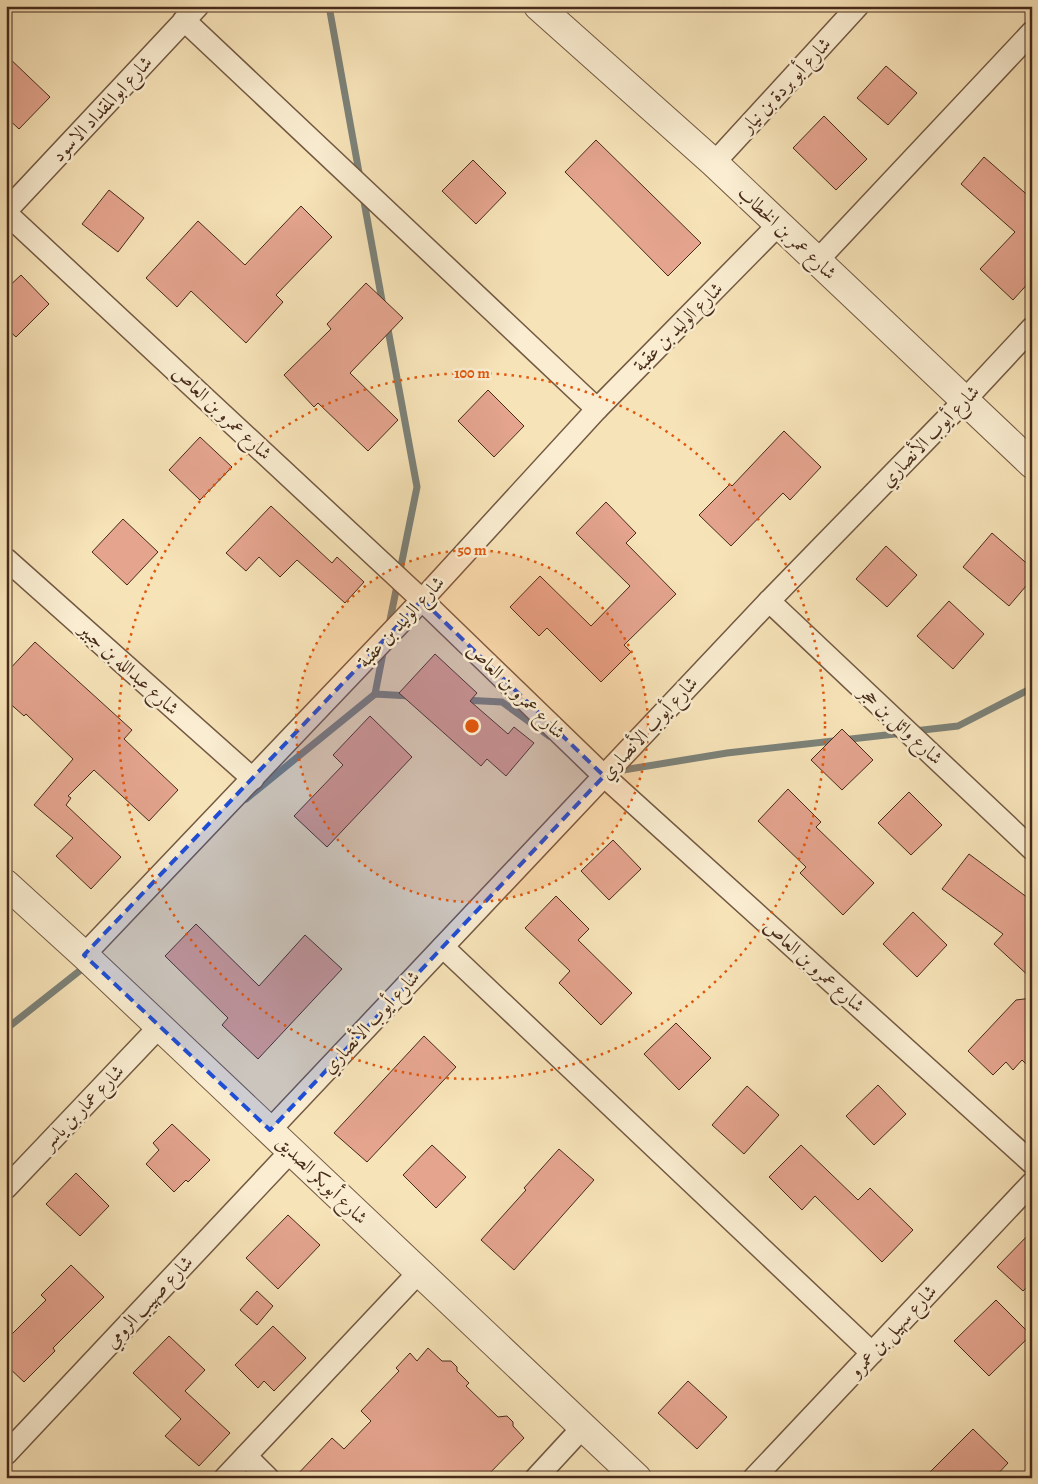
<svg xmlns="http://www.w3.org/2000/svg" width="1038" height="1484" font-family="Alegreya,Amiri,serif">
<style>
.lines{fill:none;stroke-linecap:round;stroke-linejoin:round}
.stream{stroke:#7c8279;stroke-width:7}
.building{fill:#e4a48e;stroke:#472b1b}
.minor-casing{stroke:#735942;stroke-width:24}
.tertiary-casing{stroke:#735942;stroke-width:30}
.minor{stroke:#faedd1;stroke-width:21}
.tertiary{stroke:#faedd1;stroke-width:28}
.marked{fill:#1d4ed8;fill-opacity:0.2;stroke:#1d4ed8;stroke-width:4;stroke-dasharray:10 6;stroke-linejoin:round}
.ring{fill:none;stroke:#e0570d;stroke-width:2.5;stroke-dasharray:2.5 5}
.labels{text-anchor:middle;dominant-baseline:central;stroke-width:5;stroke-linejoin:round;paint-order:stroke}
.street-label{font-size:19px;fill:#472b1b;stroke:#faedd1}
.centre{fill:#e0570d;stroke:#faedd1;stroke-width:2.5}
.ring-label{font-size:15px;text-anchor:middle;font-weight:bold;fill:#e0570d;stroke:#faedd1;stroke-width:5;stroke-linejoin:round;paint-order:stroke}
</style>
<rect width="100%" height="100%" fill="#f7e3b8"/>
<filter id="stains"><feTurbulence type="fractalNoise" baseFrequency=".004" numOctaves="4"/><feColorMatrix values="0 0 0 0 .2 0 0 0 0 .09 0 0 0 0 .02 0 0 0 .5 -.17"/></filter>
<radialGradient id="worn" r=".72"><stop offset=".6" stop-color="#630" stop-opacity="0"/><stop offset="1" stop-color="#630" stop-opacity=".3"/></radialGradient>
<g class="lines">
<!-- stream -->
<g class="stream">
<polyline points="329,6 360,178"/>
<polyline points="363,196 383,306"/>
<polyline points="387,324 417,487 389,625"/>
<polyline points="375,694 384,648"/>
<polyline points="463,700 502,702 549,736"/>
<polyline points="914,731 958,726 1032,688"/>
<polyline points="617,771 727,753 904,733"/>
<polyline points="246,799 375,694 410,696"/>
<polyline points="6,1029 87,965"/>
</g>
</g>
<!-- building -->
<g class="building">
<polygon points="6,55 50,97 19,129 6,117"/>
<polygon points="886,66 917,93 888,125 857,98"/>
<polygon points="824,116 867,159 836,190 793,148"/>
<polygon points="596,140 701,243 668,276 565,172"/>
<polygon points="984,157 1032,199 1032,279 1013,300 980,269 1015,232 961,184"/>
<polygon points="473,160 506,193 476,224 442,191"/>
<polygon points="109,190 144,218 118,252 82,224"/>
<polygon points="301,206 332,237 276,295 283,302 246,343 191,291 177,307 146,278 198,221 245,265"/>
<polygon points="21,275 49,304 16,337 6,328 6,289"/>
<polygon points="366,283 403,318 350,373 398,420 368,451 318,403 314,407 284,375 331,329 327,324"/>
<polygon points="488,390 524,426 494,457 458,421"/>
<polygon points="784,431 821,467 790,500 783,493 731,546 699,515 730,484 732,486"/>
<polygon points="200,437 232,467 200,500 169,470"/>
<polygon points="606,502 636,533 626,543 676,594 624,645 631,652 601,682 547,628 539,636 510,607 540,576 591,626 630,586 576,533"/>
<polygon points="271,506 332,563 337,557 364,582 345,603 297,560 280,577 259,557 246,571 226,553"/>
<polygon points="123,519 158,552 127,585 92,552"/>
<polygon points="992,533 1032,568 1032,579 1009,606 963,567"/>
<polygon points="886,546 917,575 887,607 856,579"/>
<polygon points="949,601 984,634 953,669 917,636"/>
<polygon points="35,642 132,730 124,739 178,790 149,821 94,770 68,796 71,798 66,805 121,857 91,889 56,856 73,838 34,805 73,759 26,714 24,716 6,700 6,673"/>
<polygon points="435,654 477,693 470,701 508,734 514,727 534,743 506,776 487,759 481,766 399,693"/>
<polygon points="370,716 412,757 327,847 294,816 343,765 333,755"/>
<polygon points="842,729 873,760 842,790 811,760"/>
<polygon points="788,789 821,822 816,827 874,883 843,915 800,873 806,867 758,821"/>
<polygon points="909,792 942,825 911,855 878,823"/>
<polygon points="613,840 641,869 609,900 581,871"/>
<polygon points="969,854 1032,901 1032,979 994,944 1003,934 942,889"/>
<polygon points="556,896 589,929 578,940 632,993 601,1025 559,983 570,971 525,928"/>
<polygon points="913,912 947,945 917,977 883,944"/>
<polygon points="196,924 259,986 305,935 342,969 258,1059 222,1025 228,1018 165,956"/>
<polygon points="1032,998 1032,1070 1022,1060 1013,1070 1006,1062 993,1075 968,1051 1016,1000"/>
<polygon points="676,1023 711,1058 679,1090 644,1054"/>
<polygon points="424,1036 456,1067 367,1162 334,1133"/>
<polygon points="878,1085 906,1114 874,1145 846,1116"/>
<polygon points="747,1086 779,1115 744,1154 712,1125"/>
<polygon points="172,1124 210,1160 188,1182 186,1180 174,1192 146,1164 159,1150 153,1143"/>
<polygon points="432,1145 466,1177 436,1208 403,1175"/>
<polygon points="801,1145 858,1200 870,1188 913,1230 882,1262 815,1196 802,1210 769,1177"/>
<polygon points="559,1149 594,1180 514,1270 481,1240 526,1190 524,1188"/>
<polygon points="76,1173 109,1206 80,1236 46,1204"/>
<polygon points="288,1215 320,1245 278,1289 246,1258"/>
<polygon points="1032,1231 1032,1282 1023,1291 997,1267"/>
<polygon points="71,1265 104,1297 53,1348 55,1351 24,1382 6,1365 6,1340 46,1300 41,1295"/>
<polygon points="257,1291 273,1306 257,1325 240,1310"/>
<polygon points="996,1300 1031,1335 989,1376 954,1341"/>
<polygon points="273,1326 306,1358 274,1391 264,1381 258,1388 235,1365"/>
<polygon points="169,1336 205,1370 185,1391 230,1433 199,1466 165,1436 181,1419 133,1373"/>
<polygon points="428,1348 442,1361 451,1361 457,1367 457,1371 469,1383 466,1386 498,1417 507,1416 513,1422 513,1426 524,1438 485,1478 294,1478 332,1438 344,1449 371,1421 361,1411 399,1371 396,1368 410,1353 417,1361"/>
<polygon points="688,1381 727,1417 697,1449 658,1413"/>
<polygon points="973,1429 1008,1463 994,1478 924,1478"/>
</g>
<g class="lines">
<!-- minor casing -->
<g class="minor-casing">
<g id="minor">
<polyline points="184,20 597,409"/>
<polyline points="714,163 858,6"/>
<polyline points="6,211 198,6"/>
<polyline points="6,213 422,600 604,776 1032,1163"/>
<polyline points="817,261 1032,32"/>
<polyline points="6,559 253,779"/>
<polyline points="769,601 1032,849"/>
<polyline points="443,947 872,1353"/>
<polyline points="84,955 422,600 597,409 779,224"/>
<polyline points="270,1130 769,601 964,401 1032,328"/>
<polyline points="6,1188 160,1026"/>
<polyline points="6,1454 291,1151"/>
<polyline points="246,1456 268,1478"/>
<polyline points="225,1478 419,1272"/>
<polyline points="536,1478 583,1427"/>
<polyline points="754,1478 1032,1183"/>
</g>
</g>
<!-- tertiary casing -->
<g class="tertiary-casing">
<g id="tertiary">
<polyline points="538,6 714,163 1032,464"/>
<polyline points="6,884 84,955 637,1478"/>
</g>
</g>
<!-- minor -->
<use href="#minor" class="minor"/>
<!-- tertiary -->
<use href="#tertiary" class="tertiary"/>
</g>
<!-- marked area -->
<path class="marked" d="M422,600l182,176 -334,354 -186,-175z"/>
<!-- distance rings -->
<circle cx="472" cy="726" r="176" fill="#e0570d" fill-opacity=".12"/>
<g class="ring">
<circle cx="472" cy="726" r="176"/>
<circle cx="472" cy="726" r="353"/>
</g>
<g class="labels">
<!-- street labels -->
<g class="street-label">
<text transform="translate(786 85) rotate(-47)">شارع أبو بردة بن نيار</text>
<text transform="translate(102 109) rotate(-47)">شارع ابوالمقداد الاسود</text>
<text transform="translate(787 233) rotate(43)">شارع عمر بن الخطاب</text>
<text transform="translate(678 327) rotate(-45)">شارع الوليد بن عقبة</text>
<text transform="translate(222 413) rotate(43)">شارع عمرو بن العاص</text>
<text transform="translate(930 436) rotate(-46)">شارع أيوب الأنصاري</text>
<text transform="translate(401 622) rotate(-47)">شارع الوليد بن عقبة</text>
<text transform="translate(129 669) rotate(42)">شارع عبدالله بن جبير</text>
<text transform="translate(516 691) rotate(44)">شارع عمرو بن العاص</text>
<text transform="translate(901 725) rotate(43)">شارع وائل بن حجر</text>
<text transform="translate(649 728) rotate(-47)">شارع أيوب الأنصاري</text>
<text transform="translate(814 966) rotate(42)">شارع عمرو بن العاص</text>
<text transform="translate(371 1022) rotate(-47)">شارع أيوب الأنصاري</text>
<text transform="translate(83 1107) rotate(-46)">شارع عمار بن ياسر</text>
<text transform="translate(322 1180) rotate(44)">شارع أبوبكر الصديق</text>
<text transform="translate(149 1302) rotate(-47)">شارع صهيب الرومي</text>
<text transform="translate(893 1331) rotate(-47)">شارع سهيل بن عمرو</text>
</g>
</g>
<circle cx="472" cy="726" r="8" class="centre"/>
<g class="ring-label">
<text x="472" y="378">100 m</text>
<text x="472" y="555">50 m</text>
</g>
<!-- margin -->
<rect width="1038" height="1484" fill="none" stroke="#f7e3b8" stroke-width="25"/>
<rect x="8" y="8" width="1023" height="1469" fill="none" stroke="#472b1b" stroke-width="2.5"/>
<rect x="12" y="12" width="1013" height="1459" fill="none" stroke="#472b1b"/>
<rect width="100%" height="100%" filter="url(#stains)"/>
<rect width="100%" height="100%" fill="url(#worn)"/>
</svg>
